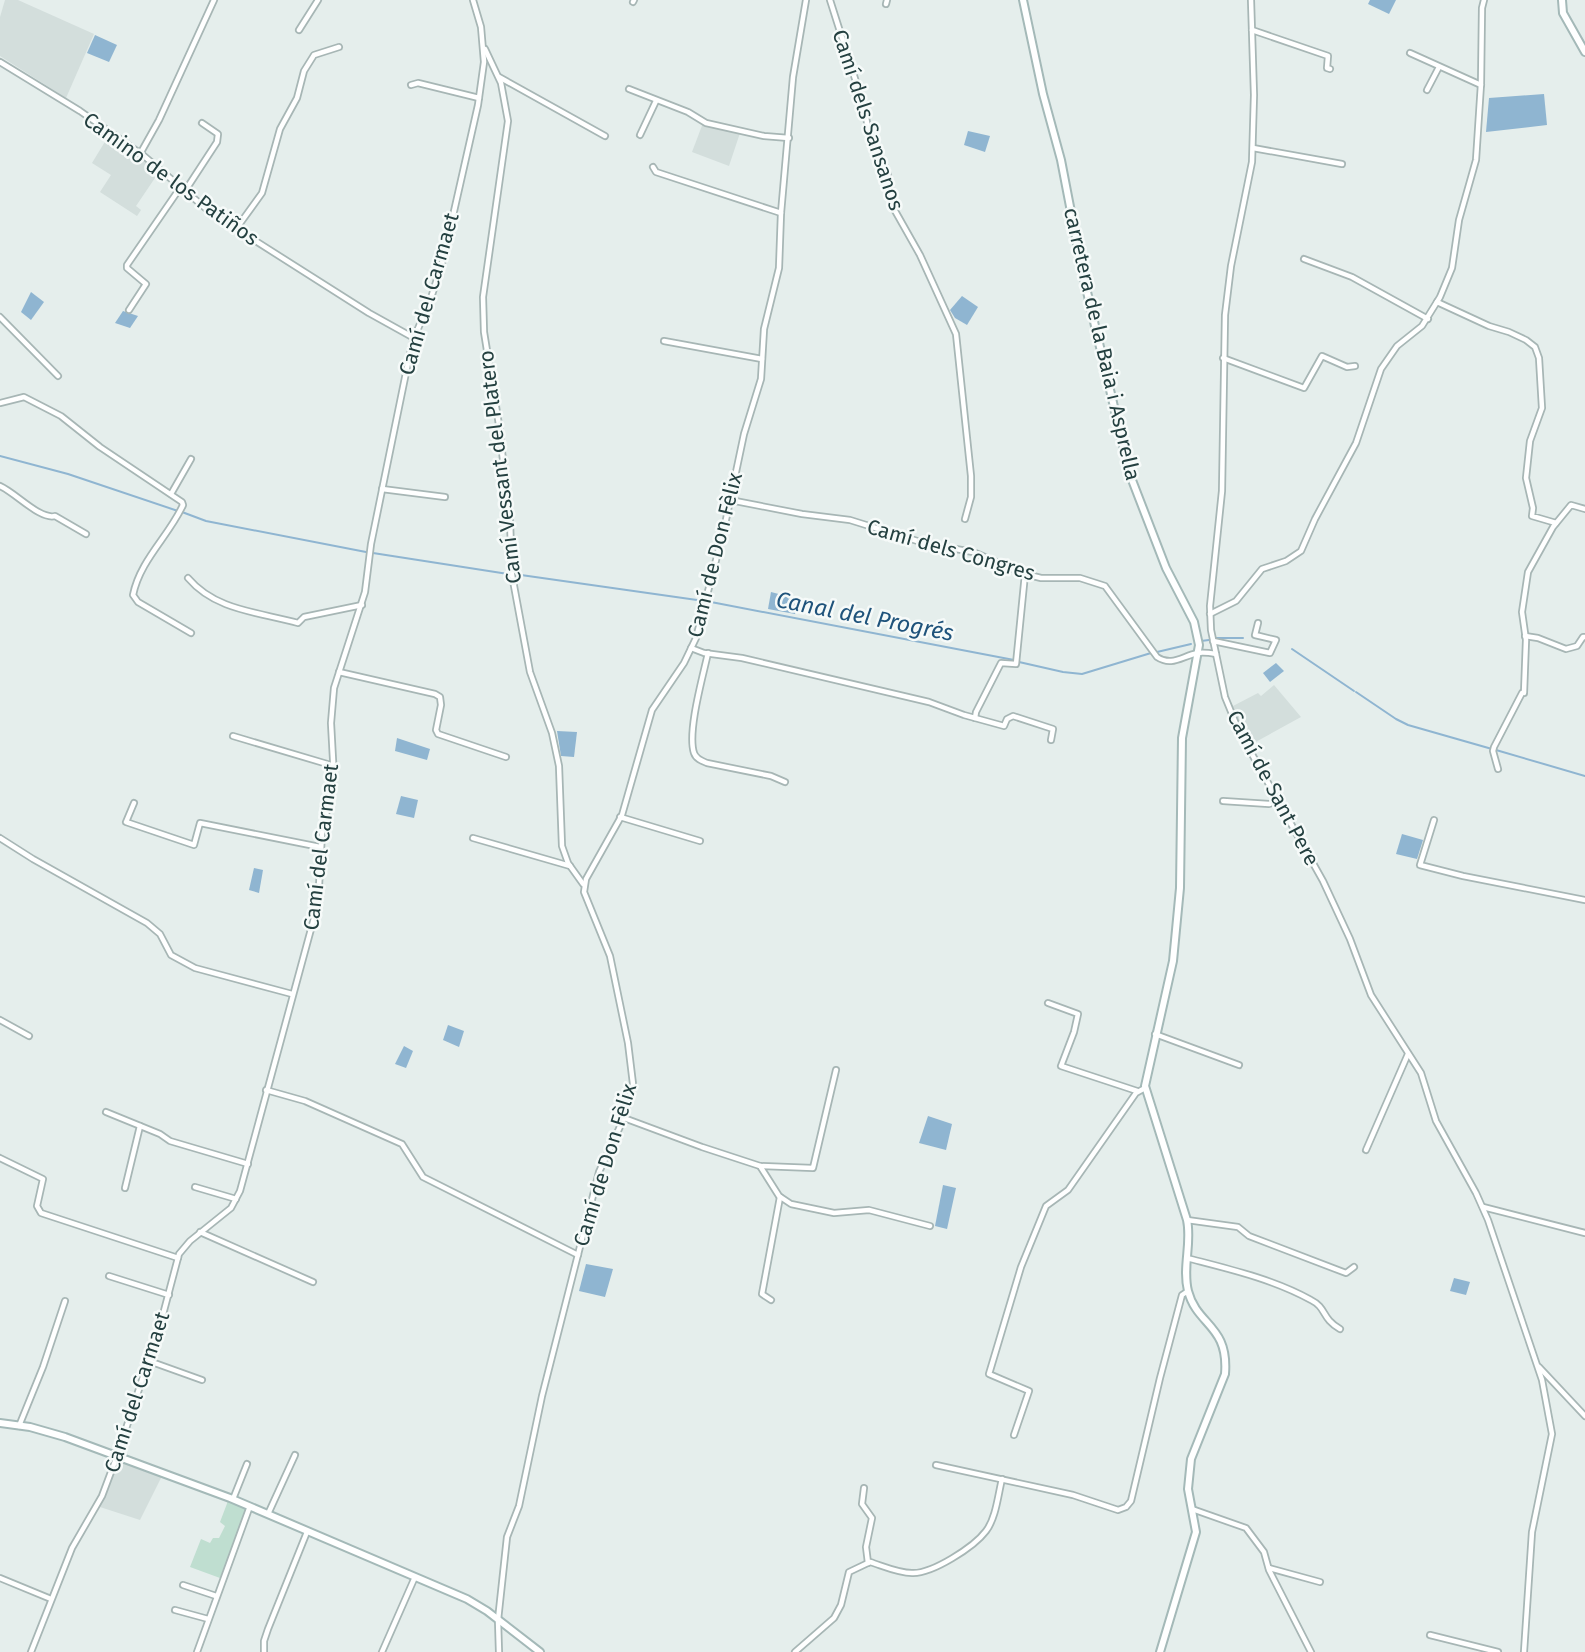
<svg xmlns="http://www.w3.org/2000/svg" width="1585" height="1652" font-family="'Fira Sans',sans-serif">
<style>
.built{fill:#d3dedc}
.green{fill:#bfded0}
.water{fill:#8fb5d1}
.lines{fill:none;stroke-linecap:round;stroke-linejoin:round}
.stream{stroke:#8fb5d1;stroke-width:2}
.street-casing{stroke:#a7b6b5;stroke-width:8}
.secondary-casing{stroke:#a4b9b8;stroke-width:10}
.street{stroke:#fff;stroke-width:4.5}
.secondary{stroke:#fff;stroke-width:6}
.labels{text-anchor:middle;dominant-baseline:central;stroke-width:5;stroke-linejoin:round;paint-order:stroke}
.street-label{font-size:21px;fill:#244040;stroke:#f6faf9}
.water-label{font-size:23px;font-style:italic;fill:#1f537b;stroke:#f6faf9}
</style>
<rect width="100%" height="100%" fill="#e5eeec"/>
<!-- built -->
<g class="built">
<polygon points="5,0 18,0 94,34 66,98 0,56 0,17"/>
<polygon points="703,123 740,133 729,166 692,152"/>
<polygon points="109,135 159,172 136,206 141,210 137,216 100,192 111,175 92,163"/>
<polygon points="1274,685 1301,717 1252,744 1239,724 1233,706 1258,693 1261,696"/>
<polygon points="118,1461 162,1476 140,1520 100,1507"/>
</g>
<!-- green -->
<polygon class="green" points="228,1501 247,1507 220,1578 190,1567 201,1539 210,1543 213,1538 219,1538 225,1526 220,1522"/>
<!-- water -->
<g class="water">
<polygon points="1370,0 1396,0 1389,14 1368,4"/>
<polygon points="95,35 117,45 109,62 87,53"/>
<polygon points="1544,94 1547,125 1486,132 1489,98"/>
<polygon points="968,131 990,136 985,152 964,145"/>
<polygon points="31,292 44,302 31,320 21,312"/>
<polygon points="962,296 978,307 967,325 955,318 950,310"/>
<polygon points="123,311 138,316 130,328 115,323"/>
<polygon points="771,592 798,599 795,614 768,609"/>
<polygon points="1276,663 1284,671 1270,682 1263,673"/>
<polygon points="557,731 577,732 574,757 561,756"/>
<polygon points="397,738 430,749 427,760 395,751"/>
<polygon points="401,796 418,800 414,818 396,814"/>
<polygon points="1402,834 1423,840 1417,859 1396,854"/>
<polygon points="254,868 263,870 259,893 249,890"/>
<polygon points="448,1025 464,1031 459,1047 443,1040"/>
<polygon points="404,1046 413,1051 406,1068 395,1064"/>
<polygon points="928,1116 952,1124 946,1150 919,1143"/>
<polygon points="943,1185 956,1188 947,1229 935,1226"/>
<polygon points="586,1264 613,1269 605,1297 579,1291"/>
<polygon points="1454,1278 1470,1282 1466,1295 1450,1291"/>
</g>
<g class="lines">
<!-- stream -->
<g class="stream">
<polyline points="0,456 68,474 178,511"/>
<polyline points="182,512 206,521 366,552"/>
<polyline points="373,553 508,574"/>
<polyline points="514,574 704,601"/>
<polyline points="711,602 1014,660"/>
<polyline points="1216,638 1243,638"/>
<polyline points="1201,641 1209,640"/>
<polyline points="1292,649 1354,691"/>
<polyline points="1157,652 1191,644"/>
<polyline points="1019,662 1063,672 1082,674 1151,653"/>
<polyline points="1356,692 1396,719 1408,725 1492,749"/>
<polyline points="1496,750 1585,776"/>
</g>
<!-- street casing -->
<g class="street-casing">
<g id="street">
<polyline points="830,0 864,107 869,133 887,171 894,209 920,255 956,334 971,476 971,497 965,519"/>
<polyline points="1251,0 1254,95 1252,162 1231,266 1225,315 1222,491 1210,606 1211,630 1225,697 1239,731 1323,881 1350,939 1371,995 1421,1073 1436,1121 1476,1193 1488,1220 1542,1380 1552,1434 1532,1532 1524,1652"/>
<polyline points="633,2 634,0"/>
<polyline points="886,4 887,0"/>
<polyline points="299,30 318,0"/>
<polyline points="1252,30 1328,56 1327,68 1330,69"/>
<polyline points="485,49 501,83 508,121 483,297 484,332 499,425 510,522 512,575 530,672 552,733 559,766 562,846 568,863 583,884"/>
<polyline points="1410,53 1481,85"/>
<polyline points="0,62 80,111 144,156 210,212 369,313 414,338"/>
<polyline points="499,77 605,136"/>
<polyline points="411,85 418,83 479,98"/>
<polyline points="629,89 688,112 706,123 764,136 789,138"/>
<polyline points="1427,90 1439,67"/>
<polyline points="640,135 656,101"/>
<polyline points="1253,148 1342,164"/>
<polyline points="140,154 159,120 214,0"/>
<polyline points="653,167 656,172 781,213"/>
<polyline points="185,191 217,142 218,134 202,123"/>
<polyline points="236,229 262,193 280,129 297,98 304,71 314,55 339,47"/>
<polyline points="1304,259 1352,277 1428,319"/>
<polyline points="1437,302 1489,326 1509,332 1526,340 1535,347 1539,358 1542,408 1530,441 1526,478 1533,508 1532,516 1556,523"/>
<polyline points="129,310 146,284 127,268 127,265 180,188"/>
<polyline points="0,317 58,376"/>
<polyline points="664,341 762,359"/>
<polyline points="1223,358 1304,388 1322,356 1347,367 1355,366"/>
<path d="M0,403l24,-6 37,19 39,31 82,55 1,3c-14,31 -43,55 -50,90l5,7 53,31"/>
<path d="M0,486c16,7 40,34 55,30l31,18"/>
<polyline points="382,489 445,497"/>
<polyline points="171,494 191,459"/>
<path d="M730,500l72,14 48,6 77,24 46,8 52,22 16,4h39l25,8 52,71c15,10 25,-1 41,-4 5,-1 12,0 18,1"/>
<path d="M188,578c28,33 71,34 110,45l6,-6 58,-12"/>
<polyline points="1210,614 1236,601 1262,569 1286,561 1301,551 1315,519 1356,443 1381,369 1397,346 1422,326 1440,297 1452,268 1459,220 1476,160 1481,84 1482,8 1484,0"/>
<polyline points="1525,636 1538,638 1566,649 1577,646 1583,637 1585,637"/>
<polyline points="1213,641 1270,653 1276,640 1255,635 1258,623"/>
<polyline points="691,648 704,653 742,658 929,702 964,715 1004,726 1007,719 1013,716 1053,729 1051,740"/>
<path d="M708,653c-5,23 -21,79 -14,100 2,6 8,8 13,10l64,13 14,6"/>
<polyline points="339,672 435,694 440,697 441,705 436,730 438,734 506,757"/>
<polyline points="1524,693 1526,640 1522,612 1528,572 1553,527 1571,505 1585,509"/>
<polyline points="975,718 976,712 1001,663 1016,664 1025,574"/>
<polyline points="233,736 334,766"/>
<polyline points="1498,769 1493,751 1494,747 1522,693"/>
<polyline points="1223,801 1269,804 1280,801"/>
<polyline points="134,803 126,822 194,845 200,823 320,847"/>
<polyline points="620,817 700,841"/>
<polyline points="1434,820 1420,865 1463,876 1585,900"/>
<polyline points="0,838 33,859 147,923 160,934 171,955 195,968 292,994"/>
<polyline points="473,838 570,866"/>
<polyline points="1048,1003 1078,1014 1074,1032 1061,1066 1137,1091"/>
<polyline points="0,1020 29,1036"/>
<polyline points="1155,1034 1239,1065"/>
<polyline points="266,1090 305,1101 402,1144 423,1177 578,1255"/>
<polyline points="106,1112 160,1134 170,1141 248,1164"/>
<polyline points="624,1118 702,1147 760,1166 779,1196 791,1204 834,1213 869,1210 930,1226"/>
<polyline points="1366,1150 1408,1054"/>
<polyline points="0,1158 43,1179 37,1206 41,1213 178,1258"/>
<polyline points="760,1166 813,1168 836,1070"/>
<polyline points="195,1187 236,1199"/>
<polyline points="125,1188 140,1126"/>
<polyline points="1483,1207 1585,1233"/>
<polyline points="1187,1220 1238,1227 1249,1236 1346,1273 1354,1267"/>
<polyline points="200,1232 313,1282"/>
<path d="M1187,1258c42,11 86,21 124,42 16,8 10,18 29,29"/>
<polyline points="109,1276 169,1295"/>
<polyline points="771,1300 762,1294 780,1197"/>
<polyline points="149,1361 202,1380"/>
<polyline points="1539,1367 1585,1416"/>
<polyline points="19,1426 43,1367 65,1301"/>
<polyline points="1014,1435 1029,1391 989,1374 1021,1267 1046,1206 1068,1190 1136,1093 1145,1088"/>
<polyline points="936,1465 1073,1495 1118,1510 1126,1507 1131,1501 1160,1378 1182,1295 1188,1291"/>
<polyline points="864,1488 862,1504 872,1518 866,1547 868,1563"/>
<polyline points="233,1499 247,1464"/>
<polyline points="1192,1509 1246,1528 1264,1552 1269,1570 1311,1652"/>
<polyline points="268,1514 295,1455"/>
<polyline points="1269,1568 1320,1582"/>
<polyline points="0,1578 51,1599"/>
<polyline points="183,1585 216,1596"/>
<polyline points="175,1610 208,1619"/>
<polyline points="1430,1635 1498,1652"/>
<polyline points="31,1652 72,1548 102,1496 117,1456 161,1322 179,1254 190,1241 231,1208 240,1191 314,918 319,886 322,833 334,778 331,723 334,688 365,592 371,544 409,358 414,338 431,298 443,260 478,105 484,62 481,27 473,0"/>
<polyline points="197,1652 250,1506"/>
<polyline points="264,1652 264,1641 268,1629 307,1532"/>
<polyline points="382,1652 415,1577"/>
<polyline points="499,1652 498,1620 507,1537 519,1506 542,1396 599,1172 624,1118 633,1084 628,1043 610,956 584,892 586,879 622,815 652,710 684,663 696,638 724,529 744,434 761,379 764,329 779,268 781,213 793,77 806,0"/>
<path d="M795,1652l39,-34 7,-13 8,-33 21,-10c13,4 28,11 42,11 20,1 62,-26 74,-42 10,-13 12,-36 16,-52"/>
</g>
</g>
<!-- secondary casing -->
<g class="secondary-casing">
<g id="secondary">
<path d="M1023,0l20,94 18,66 23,119 42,179 6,22 34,88 28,54 5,23 -17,93 -2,150 -7,73 -28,125 42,134c5,23 -5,47 1,71 9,35 41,34 37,83l-34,85 -3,30 8,43 -36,120"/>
<polyline points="1562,0 1563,13 1585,52"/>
<polyline points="0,1423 30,1427 65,1437 230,1498 467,1599 487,1611 540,1652"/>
</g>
</g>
<!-- street -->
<use href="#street" class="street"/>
<!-- secondary -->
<use href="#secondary" class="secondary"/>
</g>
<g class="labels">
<!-- street labels -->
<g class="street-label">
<text transform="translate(868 120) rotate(72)">Camí dels Sansanos</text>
<text transform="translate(171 179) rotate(36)">Camino de los Patiños</text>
<text transform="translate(429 294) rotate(-74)">Camí del Carmaet</text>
<text transform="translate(1102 344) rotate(77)">carretera de la Baia i Asprella</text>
<text transform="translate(500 467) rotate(-97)">Camí Vessant del Platero</text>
<text transform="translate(951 550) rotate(16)">Camí dels Congres</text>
<text transform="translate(715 555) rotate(-76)">Camí de Don Fèlix</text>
<text transform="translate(1273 788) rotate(62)">Camí de Sant Pere</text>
<text transform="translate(321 847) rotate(-83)">Camí del Carmaet</text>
<text transform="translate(605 1165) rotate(-73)">Camí de Don Fèlix</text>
<text transform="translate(137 1392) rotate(-72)">Camí del Carmaet</text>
</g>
<!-- water labels -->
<g class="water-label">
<text transform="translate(865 616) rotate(11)">Canal del Progrés</text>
</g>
</g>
</svg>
